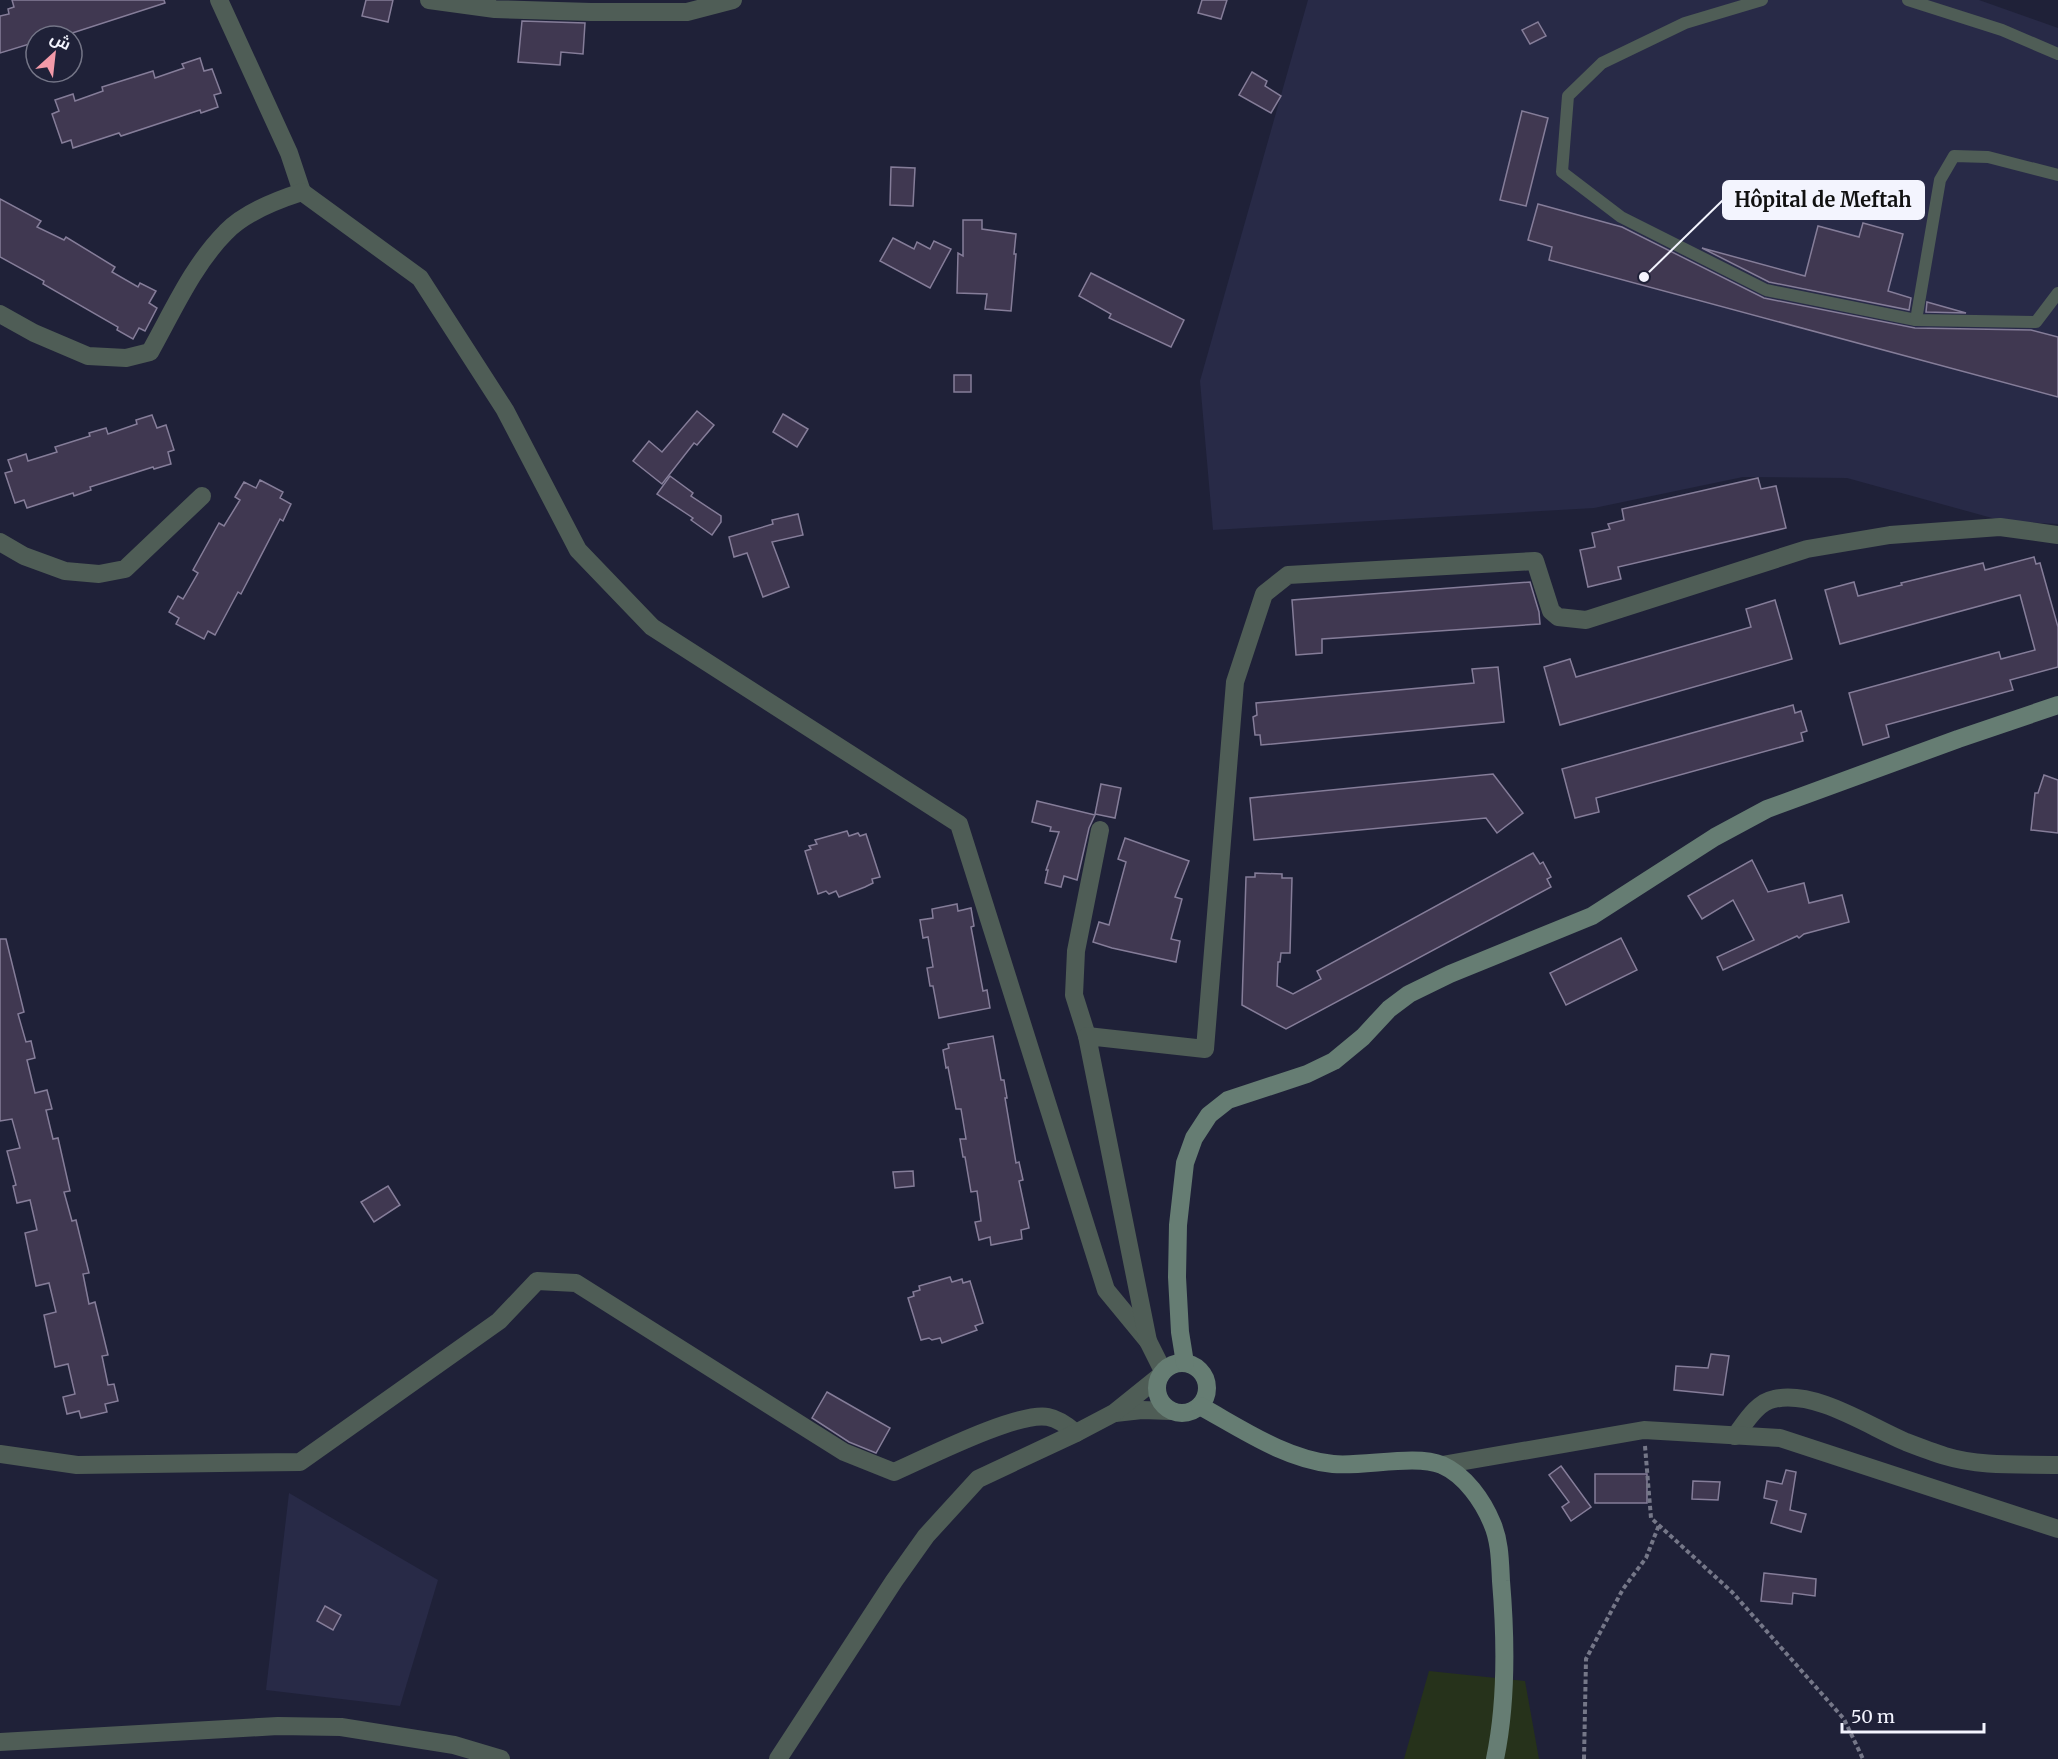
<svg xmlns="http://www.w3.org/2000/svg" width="2058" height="1759" font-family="Merriweather,Cairo,serif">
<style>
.built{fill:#282a47}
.green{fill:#26321b}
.building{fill:#403851;stroke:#857d99;stroke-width:1.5}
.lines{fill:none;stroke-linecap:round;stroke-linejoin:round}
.path{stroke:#757788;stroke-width:4;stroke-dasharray:4.5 3;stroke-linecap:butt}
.service{stroke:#4f5d56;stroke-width:12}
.minor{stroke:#4f5d56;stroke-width:18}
.secondary{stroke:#667d73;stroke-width:18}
.leader{fill:none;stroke:#f3f4fe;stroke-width:2}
.callout-dot{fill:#f3f4fe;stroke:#1f2138;stroke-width:2}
.callout{fill:#f3f4fe;stroke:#f3f4fe;stroke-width:2}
.callout-label{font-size:20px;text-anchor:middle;font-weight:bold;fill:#111}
</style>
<rect width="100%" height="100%" fill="#1f2138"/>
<!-- built -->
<g class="built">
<polygon points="1308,0 1979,0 2058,28 2058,524 2003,521 1847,478 1743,477 1594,508 1213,530 1200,381"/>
<polygon points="289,1493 438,1580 400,1706 266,1690"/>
</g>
<!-- green -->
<polygon class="green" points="1429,1671 1525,1681 1539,1759 1404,1759"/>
<!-- building -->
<g class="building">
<polygon points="12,0 164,0 165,3 63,36 36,36 36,42 0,53 0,16 9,14 8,9 14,7"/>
<polygon points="366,0 393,0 388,22 362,16"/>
<polygon points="1202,0 1227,0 1221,19 1198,13"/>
<polygon points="522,21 585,23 583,54 561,52 560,65 518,62"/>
<polygon points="1538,22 1546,36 1530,44 1522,30"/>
<polygon points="200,58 204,71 212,69 221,93 214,95 218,107 201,113 200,110 121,136 119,133 73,148 71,140 62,143 52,114 59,111 55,100 73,94 75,101 103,91 102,87 153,71 155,78 184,68 182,64"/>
<polygon points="1252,72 1267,81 1265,86 1281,96 1271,113 1239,95"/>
<polygon points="1522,111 1548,118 1526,206 1500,200"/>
<polygon points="891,167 915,168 913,206 890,205"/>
<polygon points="0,199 41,221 37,227 64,240 66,237 115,267 112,272 138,287 140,283 156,291 149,303 157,308 145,331 139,328 133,339 117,330 118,327 43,284 44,281 0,257"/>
<polygon points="1538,204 1622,227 1764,298 1915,328 2031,330 2058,337 2058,397 1549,260 1552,247 1528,240"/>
<polygon points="963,220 982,220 982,229 1016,234 1014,254 1016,254 1011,311 985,309 987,294 957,293 958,253 963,256"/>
<polygon points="1863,223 1903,234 1888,291 1911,298 1909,310 1769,282 1702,248 1805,276 1818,226 1859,237"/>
<polygon points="893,238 914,249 917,242 930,249 934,241 951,249 930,288 880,261"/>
<polygon points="1091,273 1184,320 1171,347 1109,318 1111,314 1079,296"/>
<polygon points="1927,302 1966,313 1926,312"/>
<rect x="954" y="375" width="17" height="17"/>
<polygon points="697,411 714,425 697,445 694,443 662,484 633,461 649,441 662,452"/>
<polygon points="783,414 808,429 797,447 773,432"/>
<polygon points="152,415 157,428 166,425 174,450 168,452 171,464 154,469 153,467 90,487 91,490 74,496 73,493 27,508 24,500 15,503 5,473 12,471 8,460 26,454 28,461 57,452 55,447 90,436 89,433 106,428 108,434 137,424 136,420"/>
<polygon points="670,476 693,493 691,496 721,516 721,522 712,535 691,520 693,518 657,494"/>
<polygon points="1758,478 1761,489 1776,486 1786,528 1618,567 1621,579 1588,587 1580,550 1595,547 1592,533 1610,529 1608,524 1624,520 1622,509"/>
<polygon points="260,480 283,492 280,498 291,504 283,521 280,519 241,594 238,592 215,635 208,631 204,639 176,624 179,618 169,612 178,596 183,599 198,573 193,570 219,523 224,526 240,500 235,497 244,482 256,488"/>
<polygon points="798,514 803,535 772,542 789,587 763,597 747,553 734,557 729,537 773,524 772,520"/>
<polygon points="2034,557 2036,564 2040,563 2058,627 2058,667 2010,680 2013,690 1886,725 1889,737 1863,745 1849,693 1999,652 2001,659 2035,650 2020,595 1840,644 1825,590 1854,582 1858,596 1902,585 1901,583 1983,563 1985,570"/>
<polygon points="1530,582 1539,612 1540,624 1322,639 1322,653 1296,655 1292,600"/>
<polygon points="1775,600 1792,659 1560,725 1544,667 1570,659 1576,677 1751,627 1746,609"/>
<polygon points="1498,667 1504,722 1261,745 1260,735 1255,735 1253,717 1257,715 1256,703 1474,683 1472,669"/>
<polygon points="1793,705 1795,713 1801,711 1807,731 1801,733 1803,741 1596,798 1599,812 1575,818 1562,769"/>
<polygon points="1493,774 1523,813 1497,833 1486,818 1254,840 1250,798"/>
<polygon points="2044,775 2058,780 2058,833 2031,830 2035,793 2038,793"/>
<polygon points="1101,784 1121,788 1115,818 1095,814"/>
<polygon points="1037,801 1095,815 1089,828 1077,880 1064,876 1061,887 1045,883 1048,870 1046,870 1059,832 1050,831 1051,827 1032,822"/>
<polygon points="847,831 849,836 858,833 860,836 866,834 880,877 872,879 873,883 865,887 839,897 836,891 829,894 826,891 818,894 805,851 811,849 809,846 817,844 815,840"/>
<polygon points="1125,838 1189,861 1175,897 1182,899 1171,939 1180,941 1176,962 1112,948 1093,942 1099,922 1109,925 1126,862 1118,859"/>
<polygon points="1533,853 1540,864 1543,862 1551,877 1547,879 1551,887 1286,1029 1242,1005 1246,877 1255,877 1255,873 1282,874 1282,878 1292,878 1290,953 1281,953 1280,962 1278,962 1277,986 1293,994 1321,979 1317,971"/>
<polygon points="1752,860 1768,892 1804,883 1809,903 1842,895 1849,922 1804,934 1799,938 1797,936 1723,970 1717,957 1754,940 1733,900 1702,919 1688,896"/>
<polygon points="957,904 958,911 971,908 974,926 971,927 983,991 987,990 990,1008 939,1018 933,986 930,986 927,968 933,967 928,937 923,938 920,920 933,918 932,909"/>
<polygon points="1621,938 1637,970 1566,1005 1550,973"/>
<polygon points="0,939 6,939 24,1012 18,1014 26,1042 31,1041 35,1058 27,1060 35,1093 47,1090 52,1109 46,1110 53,1139 58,1138 70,1191 64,1192 72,1221 76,1220 89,1273 83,1274 89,1304 95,1302 108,1355 102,1356 108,1385 114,1384 118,1401 105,1404 107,1412 81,1418 79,1411 67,1414 63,1397 75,1394 68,1364 55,1367 44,1315 56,1312 49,1283 36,1286 25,1233 37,1230 30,1200 17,1203 13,1186 16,1185 7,1151 20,1148 12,1119 0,1121"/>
<polygon points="993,1036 1001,1080 1004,1080 1007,1098 1005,1098 1016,1163 1019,1162 1023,1180 1019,1181 1029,1228 1021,1230 1022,1239 991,1245 990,1237 979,1240 975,1222 981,1221 977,1191 971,1192 965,1157 963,1157 960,1139 966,1139 961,1109 956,1109 948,1067 946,1068 943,1050 949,1048 948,1044"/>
<polygon points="913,1171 914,1186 895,1188 893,1172"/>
<polygon points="388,1186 400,1205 374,1222 361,1202"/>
<polygon points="950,1277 952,1282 962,1279 963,1283 970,1281 983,1323 975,1326 977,1330 942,1343 940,1338 932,1340 929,1338 921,1340 908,1298 914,1296 913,1292 920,1290 919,1286"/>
<polygon points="1711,1354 1729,1356 1723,1395 1674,1390 1676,1366 1708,1368"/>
<polygon points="827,1392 890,1428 876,1453 849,1442 812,1418"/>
<polygon points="1561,1466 1591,1507 1571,1521 1562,1507 1569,1502 1549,1475"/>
<polygon points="1786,1470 1796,1472 1790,1510 1806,1514 1801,1532 1771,1523 1777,1501 1764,1498 1767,1481 1782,1484"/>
<rect x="1595" y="1474" width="52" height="29"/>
<polygon points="1693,1481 1720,1482 1718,1500 1692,1499"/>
<polygon points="1764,1573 1816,1579 1815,1596 1793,1593 1792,1604 1761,1601"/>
<polygon points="325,1606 341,1615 333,1630 317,1621"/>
</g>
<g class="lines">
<!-- path -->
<g class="path">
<polyline points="1645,1446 1651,1518 1732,1592 1844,1719 1863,1759"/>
<polyline points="1584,1759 1586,1659 1623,1589 1646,1558 1659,1525"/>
</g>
<!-- service -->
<g class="service">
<polyline points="1762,0 1685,23 1602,63 1568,96 1562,172 1621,217 1766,290 1916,320 2036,322 2058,293"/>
<polyline points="1908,0 2002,30 2058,54"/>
<polyline points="1916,320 1940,180 1954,156 1988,157 2058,175"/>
</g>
<!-- minor -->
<g class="minor">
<polyline points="219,0 289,153 302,192"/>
<polyline points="429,0 495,9 591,12 687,12 733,0"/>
<path d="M0,314l34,19 54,23 38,2 24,-6c23,-41 43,-87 76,-120 19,-20 51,-32 76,-40l118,86 85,132 73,140 74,77 307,197 147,466 42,51"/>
<polyline points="0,542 24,556 65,571 99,574 125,569 202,496"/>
<polyline points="1087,1036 1074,995 1076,951 1100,830"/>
<polyline points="1163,1371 1148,1341 1087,1036 1205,1049 1235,682 1264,594 1288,575 1535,561 1551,611 1558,617 1586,620 1807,549 1890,535 2000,527 2058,535"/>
<polyline points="1115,1413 1142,1410 1171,1411"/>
<path d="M1735,1436c10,-13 22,-34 39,-37 42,-9 94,27 132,43 13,5 26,10 39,14 36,11 75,8 113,9"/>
<path d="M0,1454l77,11 223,-3 199,-141 38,-40 39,2 268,169 50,20c32,-14 124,-61 154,-55 11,2 20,9 28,16"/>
<polyline points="1442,1465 1644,1430 1780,1438 2058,1529"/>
<polyline points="0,1742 278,1726 341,1727 454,1745 501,1759"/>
<polyline points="778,1759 894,1581 926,1536 978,1479 1076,1433 1114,1413 1160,1376"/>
</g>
<!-- secondary -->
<g class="secondary">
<circle cx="1182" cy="1388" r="25"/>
<polyline points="1185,1363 1180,1332 1177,1277 1178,1225 1185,1163 1194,1138 1209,1115 1228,1100 1307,1074 1334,1061 1363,1037 1389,1009 1409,994 1450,974 1592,916 1715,837 1767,809 1958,739 2058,705"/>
<path d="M1200,1406c42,23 85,53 133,58 32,3 82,-10 109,1 23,10 41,36 50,58 8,18 8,39 9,58 5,59 6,121 -6,178"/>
</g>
</g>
<!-- callouts -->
<path class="leader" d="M1644 277L1723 200"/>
<circle class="callout-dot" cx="1644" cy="277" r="6"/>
<rect class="callout" x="1723" y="181" width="201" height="38" rx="6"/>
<g class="callout-label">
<text x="1823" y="207">Hôpital de Meftah</text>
</g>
<!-- north arrow -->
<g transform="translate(54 54) rotate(27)"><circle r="28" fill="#1f2138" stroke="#747587" stroke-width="1.5"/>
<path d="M0-4.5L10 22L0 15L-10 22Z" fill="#f39aa8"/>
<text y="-9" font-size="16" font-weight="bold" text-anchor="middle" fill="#f3f4fe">ش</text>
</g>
<!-- scale -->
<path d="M1842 1723v9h142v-9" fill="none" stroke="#f3f4fe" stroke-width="3"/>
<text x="1851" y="1723" font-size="18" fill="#f3f4fe" stroke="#1f2138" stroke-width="4.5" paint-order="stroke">50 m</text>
</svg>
